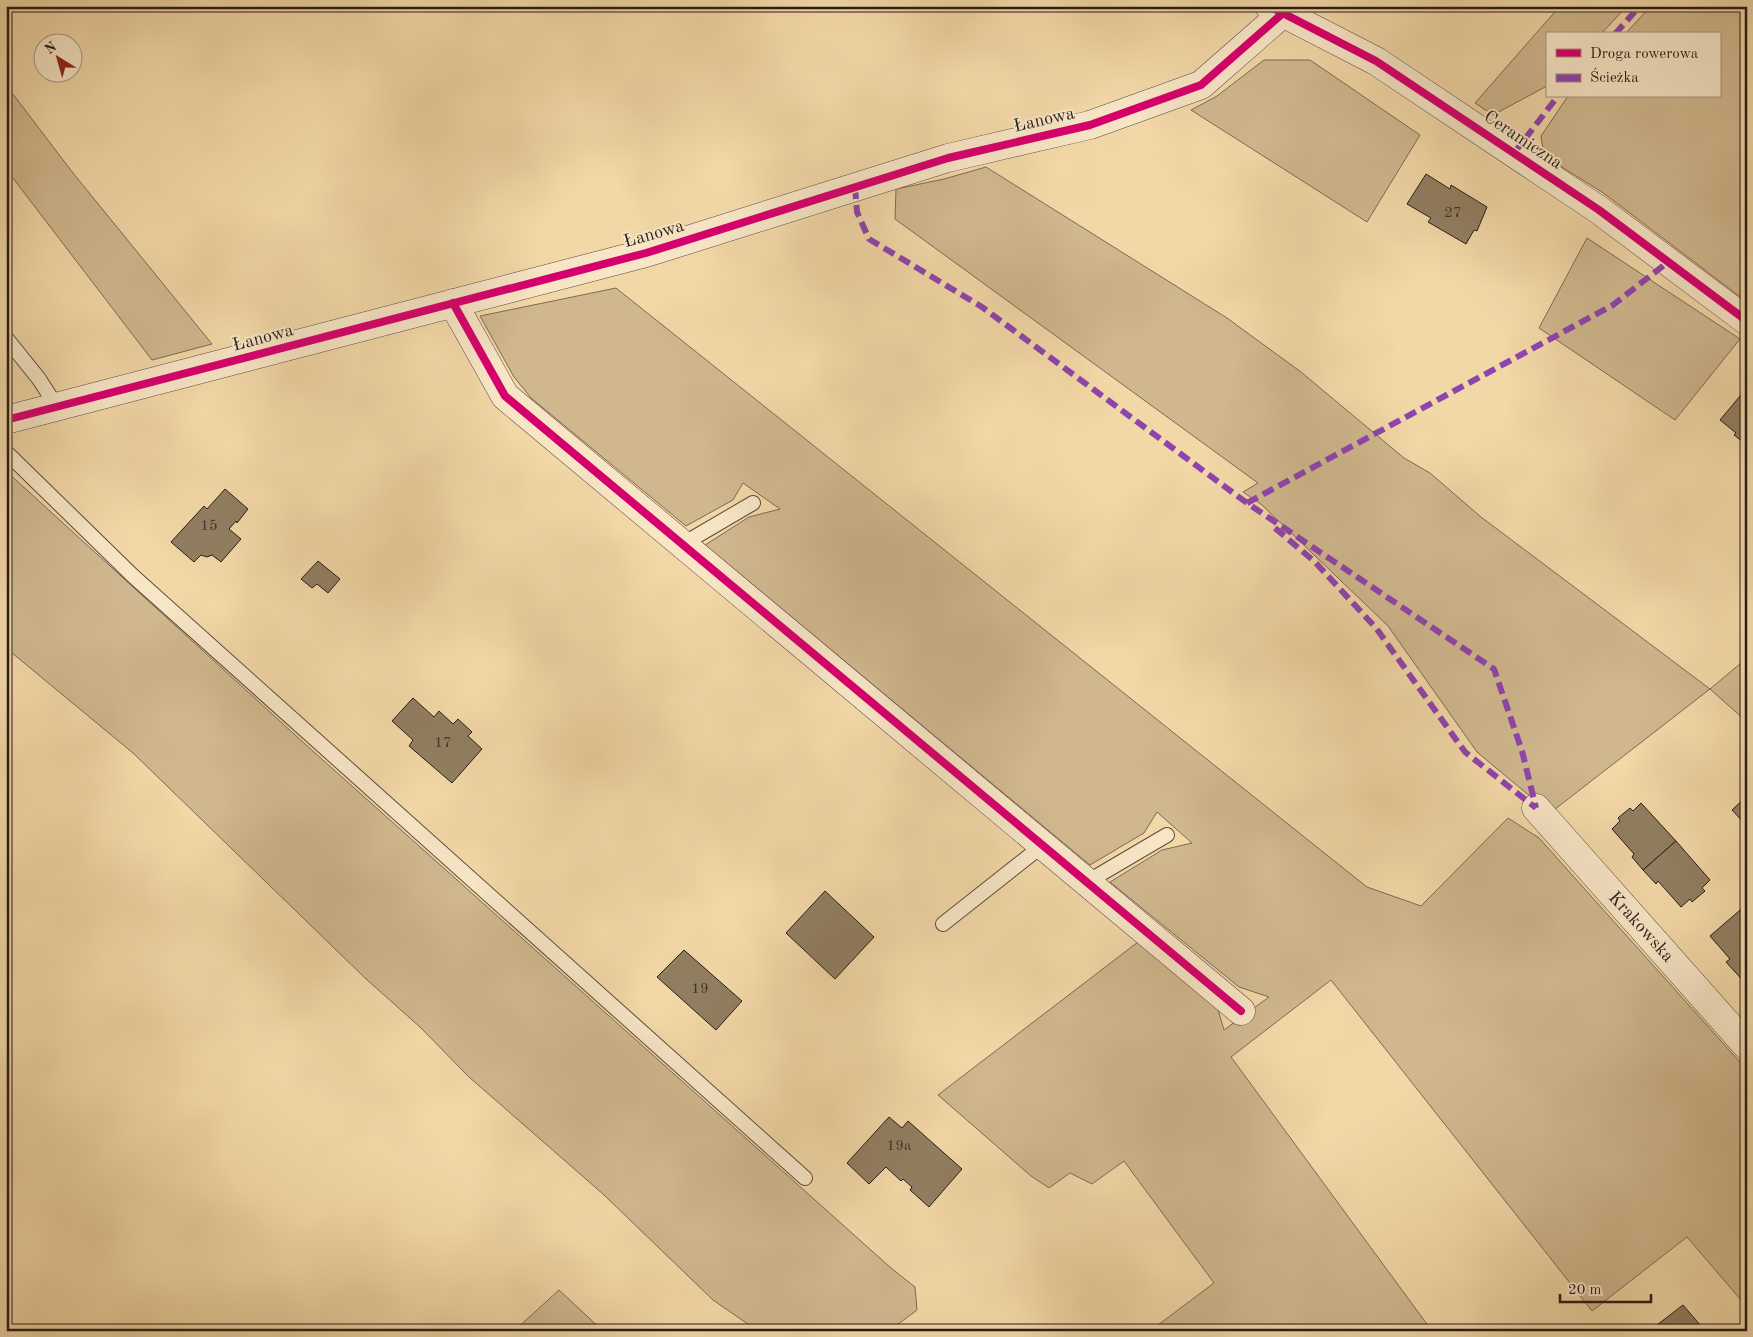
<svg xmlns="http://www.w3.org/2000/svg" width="1753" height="1337" font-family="'Old Standard TT',serif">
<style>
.green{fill:#d0b78e;stroke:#7c6a52}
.building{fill:#917e61;stroke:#281d16}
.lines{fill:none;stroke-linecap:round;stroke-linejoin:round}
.service-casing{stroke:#5a4c3a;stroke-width:16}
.minor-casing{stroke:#5a4c3a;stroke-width:29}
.service{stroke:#f7e5c6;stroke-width:14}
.minor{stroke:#f7e5c6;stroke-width:28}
.quiet{stroke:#8e44ad;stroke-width:6;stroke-dasharray:12 6;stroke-linecap:butt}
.cycleway-casing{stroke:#f7e5c6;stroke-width:11}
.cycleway{stroke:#d6006c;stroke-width:8}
.labels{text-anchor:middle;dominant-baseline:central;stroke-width:4;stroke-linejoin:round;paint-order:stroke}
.number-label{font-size:15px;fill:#423529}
.street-label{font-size:18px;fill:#281d16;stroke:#f7e5c6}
</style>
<rect width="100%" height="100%" fill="#f2d7a7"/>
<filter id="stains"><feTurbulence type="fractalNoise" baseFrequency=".004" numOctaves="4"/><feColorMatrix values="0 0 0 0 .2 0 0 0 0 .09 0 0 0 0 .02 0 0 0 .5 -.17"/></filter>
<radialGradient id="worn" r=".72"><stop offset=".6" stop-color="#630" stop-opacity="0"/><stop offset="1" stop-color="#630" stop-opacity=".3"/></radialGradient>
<!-- green -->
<g class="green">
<polygon points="1560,6 1627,6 1601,34 1547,34 1547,86 1493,115 1475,103"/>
<polygon points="1651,6 1747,6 1747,302 1602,192 1544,156 1541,136 1568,96 1719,96 1719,34 1625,34"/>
<polygon points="1264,60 1310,60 1420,135 1367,222 1191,110 1217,96"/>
<polygon points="6,85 73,173 212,344 152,360 6,169"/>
<polygon points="986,167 1227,318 1301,372 1404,458 1430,473 1481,517 1710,689 1747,658 1747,722 1710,689 1550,813 1477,752 1388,626 1262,505 1243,492 1258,483 895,219 896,189 944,179"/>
<polygon points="1587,238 1740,339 1675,420 1539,328"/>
<polygon points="616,288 1367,887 1421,906 1508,818 1539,838 1747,1070 1747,1307 1687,1237 1592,1311 1331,980 1231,1057 1432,1331 1150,1331 1214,1283 1124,1161 1092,1184 1070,1173 1049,1188 1031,1176 938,1095 1138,942 1217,1006 1224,1030 1269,997 1239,987 1110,882 1162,850 1192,843 1157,812 1144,833 1090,865 705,545 749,517 780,509 743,483 733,500 686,526 531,398 514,377 480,316"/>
<polygon points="6,471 305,744 891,1268 915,1287 917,1310 889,1331 758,1331 713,1300 603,1194 469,1077 420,1027 365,978 133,753 6,648"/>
<polygon points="559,1290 603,1331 514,1331"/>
</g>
<!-- building -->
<g class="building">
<polygon points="1426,174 1450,189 1451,185 1487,207 1477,231 1474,230 1466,244 1428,222 1431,218 1407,204"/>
<polygon points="1745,390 1747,392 1747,445 1734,435 1736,433 1720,420"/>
<polygon points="225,489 248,509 237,523 236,521 229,529 241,539 221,562 212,555 207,557 201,555 194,562 171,542 204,506 207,509"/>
<polygon points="318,561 340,579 328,593 317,584 312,588 301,579"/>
<polygon points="413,698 434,717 439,711 453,724 458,719 472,732 468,736 482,749 452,783 409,746 413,740 392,721"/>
<polygon points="1747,796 1747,826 1732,810"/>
<polygon points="1641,803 1676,841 1643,870 1632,857 1634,854 1612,829 1620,821 1618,818 1630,808 1633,811"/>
<polygon points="1676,841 1710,880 1702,888 1705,891 1692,902 1690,899 1681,907 1658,881 1656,884 1643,870"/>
<polygon points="825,891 874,937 835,979 786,933"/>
<polygon points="1746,905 1747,906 1747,985 1726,962 1730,959 1710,936"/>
<polygon points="684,950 742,1001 716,1030 657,977"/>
<polygon points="889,1117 902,1128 908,1121 962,1169 929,1207 910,1190 912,1187 903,1179 901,1181 886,1167 869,1184 847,1163"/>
<polygon points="1683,1305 1701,1326 1695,1331 1649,1331"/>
</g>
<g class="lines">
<!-- service casing -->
<g class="service-casing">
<g id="service">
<polyline points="6,338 39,379 57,407"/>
<polyline points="6,452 133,576 805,1178"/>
<polyline points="683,544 753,503"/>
<polyline points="1087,882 1167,835"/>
<polyline points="943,924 1043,845"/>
</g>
</g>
<!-- minor casing -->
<g class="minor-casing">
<g id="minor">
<polyline points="1269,6 1376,61 1599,210 1747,321"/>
<polyline points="453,303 505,396 1241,1011"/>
<polyline points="6,420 646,253 948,158 1090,125 1201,85 1282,14"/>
<polyline points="1536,808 1747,1046"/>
</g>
</g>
<!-- service -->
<use href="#service" class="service"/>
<!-- minor -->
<use href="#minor" class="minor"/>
<!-- quiet -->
<g class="quiet">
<polyline points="1615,34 1640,6"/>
<polyline points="1514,153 1558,96"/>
<polyline points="855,187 857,212 869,239 982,307 1247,503 1494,669 1522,751 1536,808"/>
<polyline points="1247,503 1613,305 1668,262"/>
<polyline points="1275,528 1315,562 1376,628 1465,752 1536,808"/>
</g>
<!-- cycleway casing -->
<g class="cycleway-casing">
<g id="cycleway">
<polyline points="1269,6 1376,61 1599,210 1747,321"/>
<polyline points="453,303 505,396 1241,1011"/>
<polyline points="6,420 646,253 948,158 1090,125 1201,85 1282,14"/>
</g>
</g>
<!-- cycleway -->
<use href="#cycleway" class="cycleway"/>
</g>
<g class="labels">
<!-- number labels -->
<g class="number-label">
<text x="1453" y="213">27</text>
<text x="209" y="526">15</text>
<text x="443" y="743">17</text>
<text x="700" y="989">19</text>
<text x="899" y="1146">19a</text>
</g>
<!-- street labels -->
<g class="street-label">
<text transform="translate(1044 120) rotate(-13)">Łanowa</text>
<text transform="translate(1523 140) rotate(34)">Ceramiczna</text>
<text transform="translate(654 234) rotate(-16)">Łanowa</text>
<text transform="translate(263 338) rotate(-15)">Łanowa</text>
<text transform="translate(1641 927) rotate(48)">Krakowska</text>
</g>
</g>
<!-- margin -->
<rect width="1753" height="1337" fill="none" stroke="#f2d7a7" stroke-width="25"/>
<rect x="8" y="8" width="1738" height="1322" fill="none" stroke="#281d16" stroke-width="2.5"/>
<rect x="12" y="12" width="1728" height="1312" fill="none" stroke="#281d16"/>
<!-- legend -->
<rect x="1546" y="32" width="175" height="65" fill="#f7e5c6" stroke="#a49580"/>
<rect x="1556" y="49" width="25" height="8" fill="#d6006c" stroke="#a49580"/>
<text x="1590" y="58" font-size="15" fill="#281d16">Droga rowerowa</text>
<rect x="1556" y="74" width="25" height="8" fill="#8e44ad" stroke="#a49580"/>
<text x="1590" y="82" font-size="15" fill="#281d16">Ścieżka</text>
<!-- north arrow -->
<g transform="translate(58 58) rotate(323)"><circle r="24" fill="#f7e5c6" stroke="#a49580"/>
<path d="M0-4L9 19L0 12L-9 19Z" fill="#8f2418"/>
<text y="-8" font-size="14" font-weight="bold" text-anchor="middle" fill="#281d16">N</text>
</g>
<!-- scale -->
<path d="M1560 1294v8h91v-8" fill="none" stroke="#281d16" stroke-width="2.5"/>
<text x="1568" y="1294" font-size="15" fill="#281d16" stroke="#f7e5c6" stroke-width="4" paint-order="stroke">20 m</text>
<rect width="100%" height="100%" filter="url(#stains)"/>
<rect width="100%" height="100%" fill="url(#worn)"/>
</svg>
